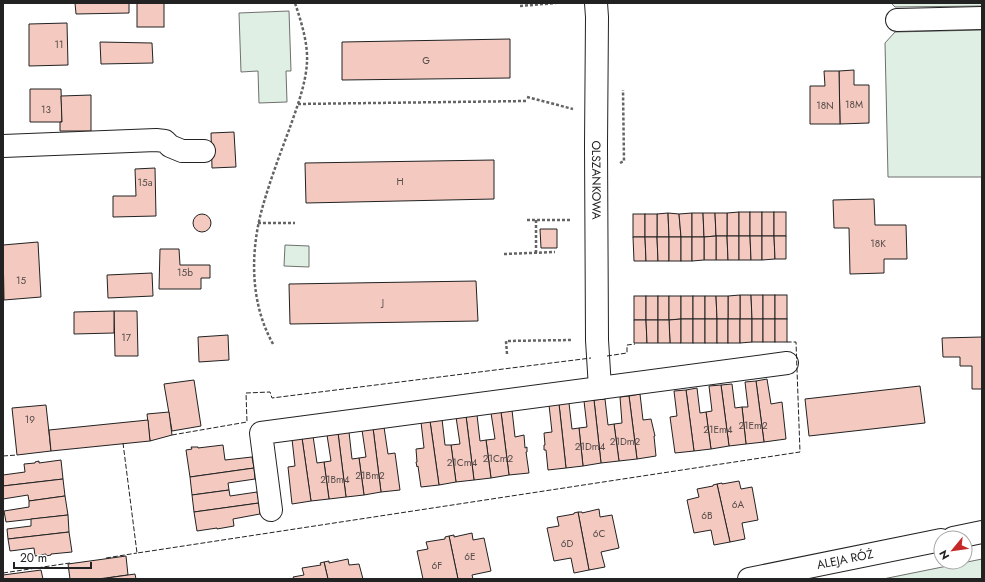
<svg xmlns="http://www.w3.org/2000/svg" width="985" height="582" font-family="Jost,sans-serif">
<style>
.green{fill:#e0efe3;stroke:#6f6f6f}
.building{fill:#f3c9c0;stroke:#222}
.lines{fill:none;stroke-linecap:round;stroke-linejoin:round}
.minor-casing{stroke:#222;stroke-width:24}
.path{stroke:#646464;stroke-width:2.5;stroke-dasharray:3 2;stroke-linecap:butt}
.minor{stroke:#fff;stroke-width:22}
.fence{stroke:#222;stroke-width:1;stroke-dasharray:5 2;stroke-linecap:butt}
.labels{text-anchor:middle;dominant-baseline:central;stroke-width:3;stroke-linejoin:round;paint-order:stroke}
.number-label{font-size:10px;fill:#564c4a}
.street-label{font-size:12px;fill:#222;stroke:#fff}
</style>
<rect width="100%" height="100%" fill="#fff"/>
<!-- green -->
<g class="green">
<polygon points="891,3 982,3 982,6 895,7"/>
<polygon points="289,11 291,71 286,71 287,102 259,103 258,71 241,72 239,13"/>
<polygon points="982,30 982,177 888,177 885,43 895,32"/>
<polygon points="285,245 309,246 309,267 284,266"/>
<polygon points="982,559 982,579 883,579"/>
</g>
<!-- building -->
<g class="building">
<polygon points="75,3 129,3 129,13 76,14"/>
<rect x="137" y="3" width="27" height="24"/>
<polygon points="67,23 68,65 29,66 29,24"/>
<polygon points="510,39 510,78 342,80 342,42"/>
<polygon points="100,42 152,43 153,63 101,64"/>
<polygon points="854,70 854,85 869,85 869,123 840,124 839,71"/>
<polygon points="824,71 839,71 840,124 810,124 810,86 825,86"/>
<polygon points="30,89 61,89 62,122 30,122"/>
<polygon points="91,95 91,131 60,131 60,122 62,122 61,96"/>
<polygon points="234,132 236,167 212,168 211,133"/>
<polygon points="494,160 494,199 306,203 305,163"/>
<polygon points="155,168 156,216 113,217 113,196 136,196 135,169"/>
<polygon points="874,199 875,225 906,225 907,259 884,259 884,273 850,274 849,228 834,228 833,200"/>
<polygon points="739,212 739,236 727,236 727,213"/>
<rect x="739" y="212" width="11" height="24"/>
<rect x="750" y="212" width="12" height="24"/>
<rect x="762" y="212" width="12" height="24"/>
<rect x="774" y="212" width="12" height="24"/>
<polygon points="668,213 669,237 657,237 657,214"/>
<polygon points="668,213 679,214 681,237 669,237"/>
<polygon points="692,213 692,237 681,237 679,214"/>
<polygon points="692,213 703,213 704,237 692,237"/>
<polygon points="703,213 715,213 716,236 704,237"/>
<polygon points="715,213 727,213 727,236 716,236"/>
<circle cx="202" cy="223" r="9"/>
<rect x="633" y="214" width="12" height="23"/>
<rect x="645" y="214" width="12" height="23"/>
<polygon points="540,229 557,229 557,248 541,248"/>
<polygon points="716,236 727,236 728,260 716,260"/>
<polygon points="716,236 716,260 704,260 704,237"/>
<polygon points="727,236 739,236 739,260 728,260"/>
<polygon points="739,236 750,236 751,260 739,260"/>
<polygon points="750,236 762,236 762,260 751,260"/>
<polygon points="762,236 774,236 775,259 762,260"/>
<polygon points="774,236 786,236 786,259 775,259"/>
<polygon points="633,237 645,237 646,261 634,261"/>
<polygon points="645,237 657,237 658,261 646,261"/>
<polygon points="657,237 669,237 669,261 658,261"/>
<rect x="669" y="237" width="12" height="24"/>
<rect x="681" y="237" width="11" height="24"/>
<polygon points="692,237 704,237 704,260 692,261"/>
<polygon points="38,242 41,297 4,300 3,245"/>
<polygon points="160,249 179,249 180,265 210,265 210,278 201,278 201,289 159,289"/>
<polygon points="152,273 153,296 108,298 107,275"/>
<polygon points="476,281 478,321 290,324 289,284"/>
<polygon points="740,295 751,295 752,319 740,319"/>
<polygon points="740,295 740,319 728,319 728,296"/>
<polygon points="751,295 763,295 763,319 752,319"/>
<rect x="763" y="295" width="12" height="24"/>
<rect x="775" y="295" width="12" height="24"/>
<rect x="634" y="296" width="12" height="24"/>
<rect x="646" y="296" width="12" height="24"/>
<rect x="658" y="296" width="11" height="24"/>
<polygon points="669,296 681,296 681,319 669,320"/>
<rect x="681" y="296" width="12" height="23"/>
<rect x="693" y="296" width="12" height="23"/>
<polygon points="705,296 716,296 717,319 705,319"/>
<polygon points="716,296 728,296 728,319 717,319"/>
<polygon points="114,311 137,311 138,356 115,356"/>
<polygon points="114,311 114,333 74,334 74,312"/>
<polygon points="681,319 681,343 670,343 669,320"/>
<rect x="681" y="319" width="12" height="24"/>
<rect x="693" y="319" width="12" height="24"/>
<rect x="705" y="319" width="12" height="24"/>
<rect x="717" y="319" width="11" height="24"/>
<rect x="728" y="319" width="12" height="24"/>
<polygon points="740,319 752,319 752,342 740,343"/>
<rect x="752" y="319" width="11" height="23"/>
<rect x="763" y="319" width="12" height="23"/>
<rect x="775" y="319" width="12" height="23"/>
<polygon points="634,320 646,320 647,343 634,343"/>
<polygon points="646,320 658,320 658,343 647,343"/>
<polygon points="658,320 669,320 670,343 658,343"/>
<polygon points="228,335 229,360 199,362 198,337"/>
<polygon points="982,337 982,389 972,389 972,366 960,366 960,357 943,357 942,338"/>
<polygon points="767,379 771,404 782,402 786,439 764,442 756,381"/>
<polygon points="194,380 201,426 172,431 164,384"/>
<polygon points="756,381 764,442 746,444 742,407 748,407 745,382"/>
<polygon points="732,384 735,408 742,407 746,444 729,446 721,385"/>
<polygon points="721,385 729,446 711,449 706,412 712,411 709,386"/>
<polygon points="920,386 925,423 809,436 805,399"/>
<polygon points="697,388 700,413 706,412 711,449 694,451 686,390"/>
<polygon points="686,390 694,451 675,453 670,417 677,416 674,391"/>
<polygon points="640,394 643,420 651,419 655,436 654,436 656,456 637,459 629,396"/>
<polygon points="629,396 637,459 619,461 614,424 622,423 620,397"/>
<polygon points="605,399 608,425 614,424 619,461 601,463 594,400"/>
<polygon points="594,400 601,463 583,466 579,428 587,427 584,401"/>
<polygon points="569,403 572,429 579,428 583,466 566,468 559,404"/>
<polygon points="559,404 566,468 548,470 546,450 544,450 544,445 545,445 544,433 552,432 549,405"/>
<polygon points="46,405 51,451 17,455 12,408"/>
<polygon points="512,410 515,437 524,435 525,448 527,447 527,452 526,452 529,473 509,475 501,412"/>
<polygon points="169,412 172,435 150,441 147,414"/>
<polygon points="501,412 509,475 491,478 486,440 495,439 491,413"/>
<polygon points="477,415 480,441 486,440 491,478 474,480 466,416"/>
<polygon points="466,416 474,480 456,482 451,445 460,444 456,417"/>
<polygon points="442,419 445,445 451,445 456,482 439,485 430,421"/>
<polygon points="148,420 150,441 51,451 49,430"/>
<polygon points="430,421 439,485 421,487 418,466 417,467 416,462 417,462 416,449 424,448 421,422"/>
<polygon points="384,427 388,454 395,453 400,490 381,492 373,428"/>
<polygon points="373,428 381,492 364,495 359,458 366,457 362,430"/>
<polygon points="349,432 352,459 359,458 364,495 346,497 338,433"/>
<polygon points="338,433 346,497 329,499 324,462 331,461 327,435"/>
<polygon points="313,436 317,463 324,462 329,499 311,501 302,438"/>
<polygon points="302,438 311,501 292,504 288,467 295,466 292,439"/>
<polygon points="223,445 225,460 252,457 254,468 190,477 186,450 192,449 191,447 198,447 198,448"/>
<polygon points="61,460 63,479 3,486 3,475 25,472 24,464 35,463 35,462 39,461 39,463"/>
<polygon points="254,468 255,479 228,483 229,490 192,495 190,477"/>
<polygon points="63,479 65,496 29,501 28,495 3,499 3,486"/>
<polygon points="739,481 741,489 752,487 758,520 742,523 745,539 730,542 717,484 722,483 722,484"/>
<polygon points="717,484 730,542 714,545 711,530 694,533 687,500 699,497 697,489 713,486 713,485"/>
<polygon points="229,490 230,496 257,492 259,503 194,512 192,495"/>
<polygon points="65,496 68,515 6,522 4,511 29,507 29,501"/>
<polygon points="259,503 260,514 233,519 234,526 217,529 217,528 197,531 194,512"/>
<polygon points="599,509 600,517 612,515 619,548 601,552 605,567 589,570 578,512 582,512 582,513"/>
<polygon points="578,512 589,570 574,573 571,558 554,561 547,528 559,526 557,517 574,514 574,513"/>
<polygon points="68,515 69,532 8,539 7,529 31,526 31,519"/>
<polygon points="69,532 72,552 51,554 51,555 46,556 46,554 35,556 34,548 10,551 8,539"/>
<polygon points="472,533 473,540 484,538 491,571 472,575 473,579 458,579 449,536 454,535 454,537"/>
<polygon points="449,536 458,579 423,579 417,551 428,549 426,542 445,539 445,537"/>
<polygon points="126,556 128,575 98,579 70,579 68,564"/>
<polygon points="348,559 349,565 359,564 363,579 328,579 324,562 329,561 329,563"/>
<polygon points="324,562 328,579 294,579 293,577 304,575 302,568 321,565 320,563"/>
<polygon points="41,570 43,579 3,579 3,575"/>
<polygon points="135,574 136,579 107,579 107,578"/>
</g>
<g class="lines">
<!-- minor casing -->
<g class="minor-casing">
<g id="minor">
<path id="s1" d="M596,3l1,14 -1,128 1,195 3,48"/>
<polyline points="897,20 982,18"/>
<polyline points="3,146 156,140 165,141 170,146 182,151 204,151"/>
<polyline points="271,510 261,433 787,363"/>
<polyline points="953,538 982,532"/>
<path id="s2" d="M749,579l192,-39"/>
</g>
</g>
<!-- path -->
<g class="path">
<polyline points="520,6 556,3"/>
<polyline points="527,97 573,109"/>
<polyline points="298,104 527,101"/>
<polyline points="620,163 624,161 623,90"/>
<polyline points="527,220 572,220"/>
<polyline points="536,220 536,253"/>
<polyline points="258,223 295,223"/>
<polyline points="504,254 555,252"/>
<path d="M273,344c-24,-43 -23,-96 -9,-142 7,-24 16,-48 25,-72 7,-20 17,-46 18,-68 1,-19 -6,-41 -12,-59"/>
<polyline points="507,354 506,341 572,340"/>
</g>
<!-- minor -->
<use href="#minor" class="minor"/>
<!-- fence -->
<g class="fence">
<polyline points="607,356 627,353 627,345 635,344"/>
<polyline points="172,435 247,422 246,393 270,392 272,398 591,358"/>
<polyline points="123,443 137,553 144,552 800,452 796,342 787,342"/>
<polyline points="3,456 17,455"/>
<polyline points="106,558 137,553"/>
<polyline points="3,573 70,563"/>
</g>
</g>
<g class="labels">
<!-- number labels -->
<g class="number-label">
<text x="59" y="44">11</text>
<text x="426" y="60">G</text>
<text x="854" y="104">18M</text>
<text x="825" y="105">18N</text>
<text x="46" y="109">13</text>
<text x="400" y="181">H</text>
<text x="145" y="182">15a</text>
<text x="878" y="243">18K</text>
<text x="185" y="272">15b</text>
<text x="21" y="280">15</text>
<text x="383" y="302">J</text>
<text x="126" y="337">17</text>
<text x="30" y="419">19</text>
<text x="753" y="425">21Em2</text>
<text x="718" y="429">21Em4</text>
<text x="625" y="441">21Dm2</text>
<text x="590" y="446">21Dm4</text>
<text x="498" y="458">21Cm2</text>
<text x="462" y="462">21Cm4</text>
<text x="370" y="475">21Bm2</text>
<text x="335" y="479">21Bm4</text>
<text x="738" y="504">6A</text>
<text x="707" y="515">6B</text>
<text x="599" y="533">6C</text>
<text x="567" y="543">6D</text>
<text x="470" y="556">6E</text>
<text x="437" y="565">6F</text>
</g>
<!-- street labels -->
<g class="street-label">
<text stroke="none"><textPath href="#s1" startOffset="177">OLSZANKOWA</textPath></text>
<text stroke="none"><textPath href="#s2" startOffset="98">ALEJA RÓŻ</textPath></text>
</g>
</g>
<!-- border -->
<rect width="985" height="582" fill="none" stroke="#222222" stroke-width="8"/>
<!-- north arrow -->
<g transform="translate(953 550) rotate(241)"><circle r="19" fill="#ffffff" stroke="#a7a7a7"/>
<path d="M0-3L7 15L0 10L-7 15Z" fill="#c62828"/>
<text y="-6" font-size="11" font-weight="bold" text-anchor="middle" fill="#222222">N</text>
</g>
<!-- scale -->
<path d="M14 562v6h77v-6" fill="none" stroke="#222222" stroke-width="2"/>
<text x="20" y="562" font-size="12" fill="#222222" stroke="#ffffff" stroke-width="3" paint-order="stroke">20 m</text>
</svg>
